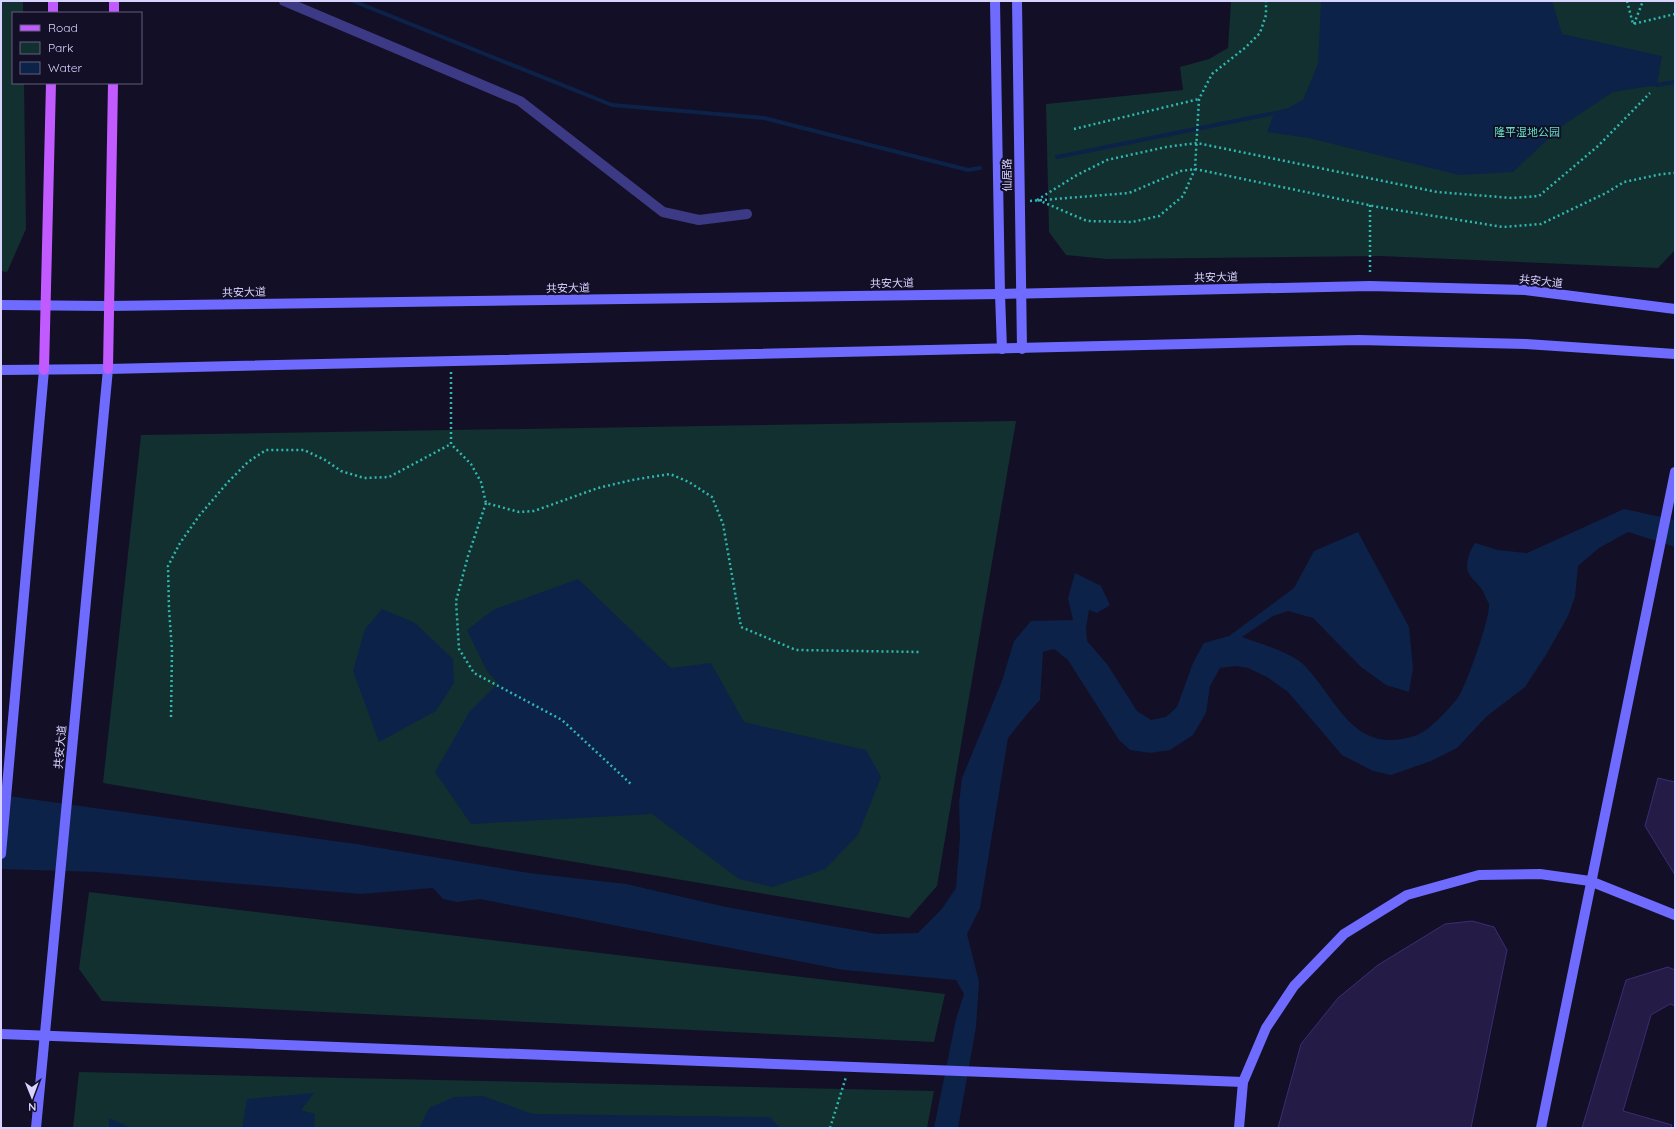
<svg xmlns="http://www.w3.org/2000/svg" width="1676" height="1129" font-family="Quicksand,'Noto Sans SC',sans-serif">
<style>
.green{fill:#12302f}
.water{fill:#0c2248}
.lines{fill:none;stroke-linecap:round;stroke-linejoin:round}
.stream{stroke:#0c2248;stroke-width:4}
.building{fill:#241b47;stroke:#3b2d73}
.path{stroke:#2fb8b0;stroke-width:2.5;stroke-dasharray:2 3;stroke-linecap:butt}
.street{stroke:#3d3a85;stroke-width:10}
.secondary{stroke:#6f6bff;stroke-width:10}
.primary{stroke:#c25bff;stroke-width:10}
.labels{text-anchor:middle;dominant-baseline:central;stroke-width:4;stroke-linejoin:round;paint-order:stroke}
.park-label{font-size:11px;fill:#5fe0c0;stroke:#130f26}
.street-label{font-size:11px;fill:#d9d4ff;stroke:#130f26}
</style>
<rect width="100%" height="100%" fill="#130f26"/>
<!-- green -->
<g class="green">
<polygon points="1,1 23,1 23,13 13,13 13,83 24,83 26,229 7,272 1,271"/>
<polygon points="1231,1 1675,1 1675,250 1658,268 1380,256 1107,259 1066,255 1049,232 1046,104 1183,90 1180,67 1209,59 1228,48"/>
<polygon points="1016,421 937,886 909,918 103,783 141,435"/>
<polygon points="89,892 945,994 934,1042 102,1001 79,969"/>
<polygon points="79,1072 934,1091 927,1128 73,1128"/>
</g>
<!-- water -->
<g class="water">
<polygon points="1321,1 1552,1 1562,34 1662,56 1657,85 1613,92 1562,126 1513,172 1459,175 1309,138 1267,132 1273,116 1303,100 1318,64"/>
<path d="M1624,509l51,11v27l-47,-15 -29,16 -21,18 -3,31 -7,19 -22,39 -21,32 -38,29 -30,32 -26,13 -40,14 -18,-4 -31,-16 -54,-63 -21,-15 -19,-9 -12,-2 -16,2 -10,18 -4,27 -13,22 -23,15 -20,3 -20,-3 -11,-10 -51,-80 -14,-11 -11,3 -3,48 -12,13 -20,25 -28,170 -13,26 12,48 -3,45 -18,101h-24l22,-109 8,-25 -8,-14 -112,-10 -364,-71 -23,3 -14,-3 -10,-11 -72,6 -264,-22 -96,-3v-74l355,49 173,29 97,11 100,23 151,27 41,-1 23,-23 15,-22 4,-51 -1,-34 3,-25 40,-97 12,-40 17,-20 42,-1 -5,-22 7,-25 26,13 9,19 -13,8 -8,-3 -3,18 1,13 20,23 30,47 14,9 15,-3 11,-10 16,-44 11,-20 25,-7 65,-48 20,-37 44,-19 51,95 4,41 -4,24 -23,-7 -25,-18 -48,-49 -25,-7 -15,5 -31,21c17,6 51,16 63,29 34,36 49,91 112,69 12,-4 35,-29 42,-39 8,-13 31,-77 30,-92 -1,-2 -3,-6 -4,-8 -3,-10 -11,-14 -16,-22 -5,-10 1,-23 6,-31l23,7 29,3z"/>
<polygon points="578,579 671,668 711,663 744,722 866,750 881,777 858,835 825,869 773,887 739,879 652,814 471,824 435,772 470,711 498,683 487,671 467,630 493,610"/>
<polygon points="382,609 415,623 453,659 454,683 436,711 379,742 353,671 365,629"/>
<polygon points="314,1093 301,1110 315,1114 314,1128 242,1128 247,1099"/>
<polygon points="483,1096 533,1114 770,1117 780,1128 419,1128 429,1108 454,1097"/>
<polygon points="109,1118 131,1128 109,1128"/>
</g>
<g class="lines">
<!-- stream -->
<g class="stream">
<polyline points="353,1 612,105 764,118 968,170 980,168"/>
<polyline points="1652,84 1657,85 1675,82"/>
<polyline points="1057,157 1285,111"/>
</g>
</g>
<!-- building -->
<g class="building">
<polygon points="1658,778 1675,782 1675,875 1645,826"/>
<polygon points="1472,921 1494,927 1507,950 1471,1128 1278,1128 1301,1044 1338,998 1378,965 1445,924"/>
<polygon points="1668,967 1675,970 1675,1006 1670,1004 1651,1015 1623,1111 1672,1125 1671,1128 1582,1128 1626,980"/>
</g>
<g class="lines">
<!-- path -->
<g class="path">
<polyline points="1627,1 1633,24 1675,14"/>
<polyline points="1634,24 1643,1"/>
<polyline points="1074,129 1199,99"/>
<polyline points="1037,200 1077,175 1107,160 1166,147 1197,143 1437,192 1512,198 1539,196 1598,146 1650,93"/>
<polyline points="1038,200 1087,221 1132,222 1159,216 1183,196 1195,169 1199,99 1212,74 1246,47 1260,33 1266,15 1266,1"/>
<polyline points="1030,201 1129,193 1181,171 1195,169 1378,207 1503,227 1541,224 1606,193 1624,182 1662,174 1675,173"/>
<polyline points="1370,205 1370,275"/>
<polyline points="451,372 451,444 471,464 481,482 486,503 519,512 534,511 598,488 632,480 670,474 689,482 712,497 723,524 741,627 796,650 920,652"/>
<polyline points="486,503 468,556 456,601 459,649 474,673 562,720 632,785"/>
<polyline points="171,717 172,650 169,609 168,566 180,543 199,516 228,482 248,462 266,450 304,450 325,460 341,471 364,478 389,477 451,444"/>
<polyline points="830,1128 846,1077"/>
</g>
<!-- street -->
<polyline class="street" points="284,1 520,101 663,212 699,220 747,214"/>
<!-- secondary -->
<g class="secondary">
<polyline points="995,1 1000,294 1002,349"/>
<polyline points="1017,1 1022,349"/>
<polyline points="1,305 108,306 1000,294 1370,286 1525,290 1675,309"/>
<polyline points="1,370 108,369 1359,340 1526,344 1675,354"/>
<polyline points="1,854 44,370"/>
<polyline points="1,1034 1243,1082"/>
<polyline points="36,1128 108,369"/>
<polyline points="1239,1128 1243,1082 1266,1028 1294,986 1344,934 1407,895 1479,875 1540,874 1590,881 1675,915"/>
<polyline points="1541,1128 1675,472"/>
</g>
<!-- primary -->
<g class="primary">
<polyline points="53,13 53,1"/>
<polyline points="114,13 114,1"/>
<polyline points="108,369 113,83"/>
<polyline points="44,370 51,83"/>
</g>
</g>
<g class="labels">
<!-- park labels -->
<g class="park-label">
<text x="1527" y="132">隆平湿地公园</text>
</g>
<!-- street labels -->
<g class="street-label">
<text transform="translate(1007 175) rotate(-91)">仙居路</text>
<text transform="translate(1216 277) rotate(-1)">共安大道</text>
<text transform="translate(1541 281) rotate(6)">共安大道</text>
<text transform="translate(892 283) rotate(-1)">共安大道</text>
<text transform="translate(568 288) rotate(-1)">共安大道</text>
<text transform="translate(244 292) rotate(-1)">共安大道</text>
<text transform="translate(60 747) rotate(-85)">共安大道</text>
</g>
</g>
<!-- border -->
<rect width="1676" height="1129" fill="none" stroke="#d9d4ff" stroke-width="4"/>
<!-- legend -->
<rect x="12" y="12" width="130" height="72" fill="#130f26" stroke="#625e7d"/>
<rect x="20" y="25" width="20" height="6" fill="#c25bff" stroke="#625e7d"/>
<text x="48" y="32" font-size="12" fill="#d9d4ff">Road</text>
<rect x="20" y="42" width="20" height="12" fill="#12302f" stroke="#625e7d"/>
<text x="48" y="52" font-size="12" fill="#d9d4ff">Park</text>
<rect x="20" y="62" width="20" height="12" fill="#0c2248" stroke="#625e7d"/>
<text x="48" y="72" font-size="12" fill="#d9d4ff">Water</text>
<!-- north arrow -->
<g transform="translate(32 1097) rotate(179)" stroke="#130f26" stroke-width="3" paint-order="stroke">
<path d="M0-3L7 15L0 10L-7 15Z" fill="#d9d4ff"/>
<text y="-6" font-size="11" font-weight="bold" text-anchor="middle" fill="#d9d4ff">N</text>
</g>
</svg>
